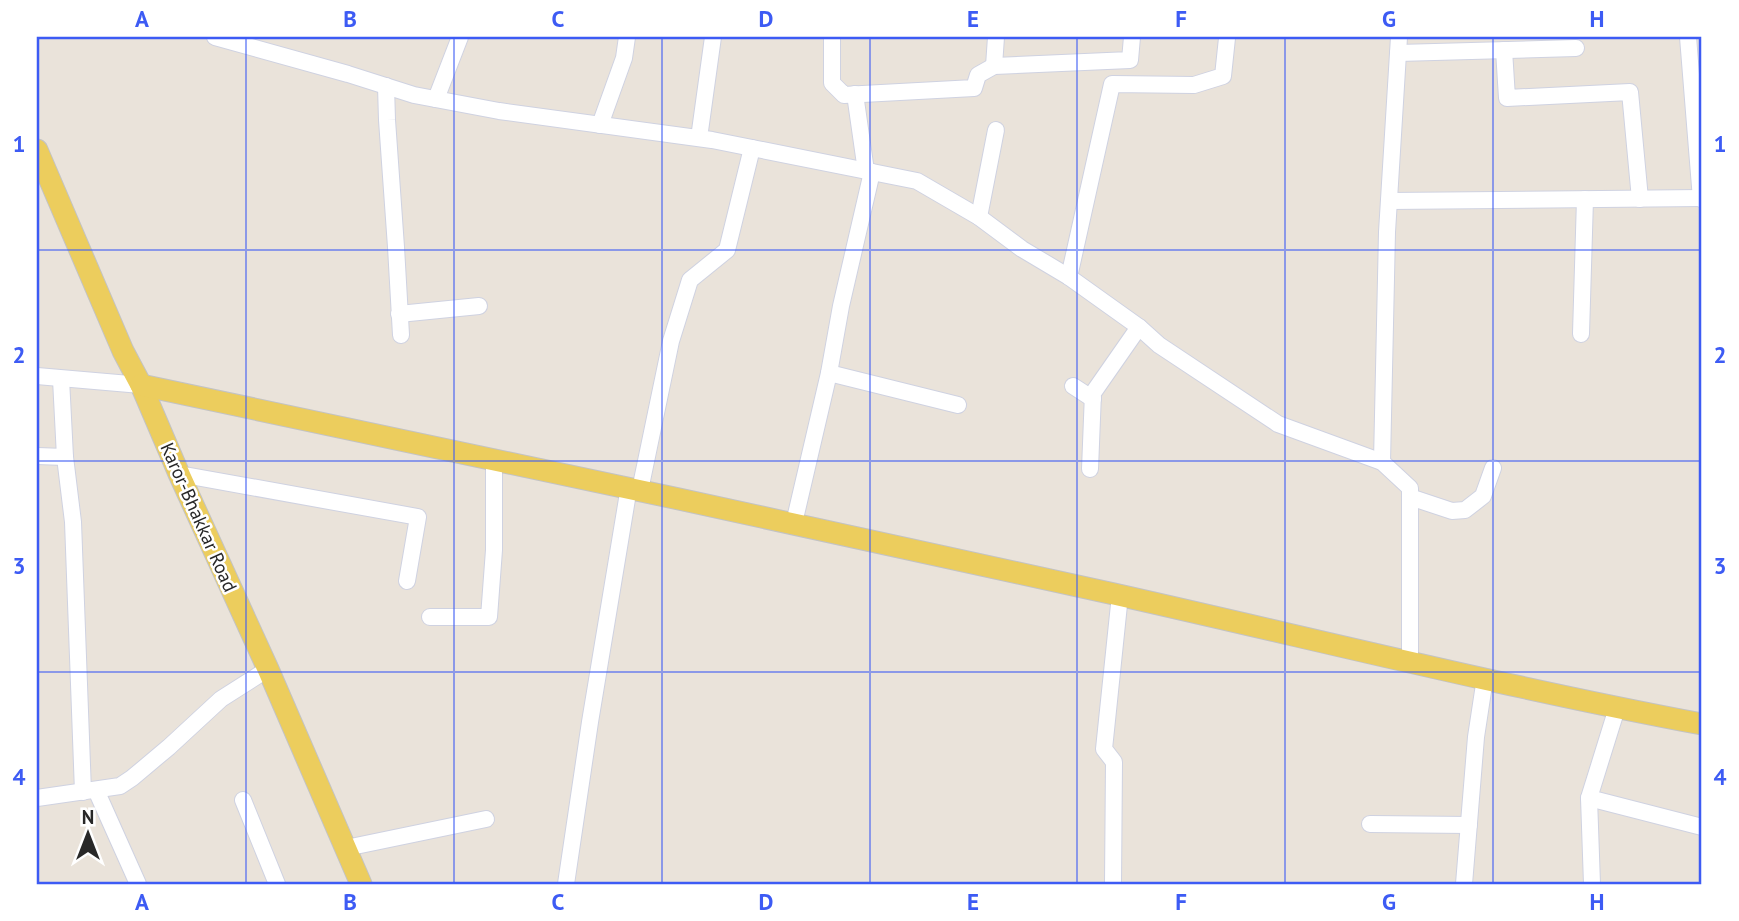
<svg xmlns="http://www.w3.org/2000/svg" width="1739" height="921" font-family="'PT Sans',sans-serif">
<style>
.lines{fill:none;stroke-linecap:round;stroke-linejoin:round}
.minor-casing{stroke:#cfd2e1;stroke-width:18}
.major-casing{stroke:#c3c3c3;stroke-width:23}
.minor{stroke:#fff;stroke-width:16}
.major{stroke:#eccd5d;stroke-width:21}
.grid{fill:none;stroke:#3d5bf4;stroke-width:2;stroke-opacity:0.55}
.labels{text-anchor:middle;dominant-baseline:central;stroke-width:5;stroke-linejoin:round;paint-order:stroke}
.street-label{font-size:19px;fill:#282828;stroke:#fff}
.neatline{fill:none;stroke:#3d5bf4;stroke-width:2.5}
.grid-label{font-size:23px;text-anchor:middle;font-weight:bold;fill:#3d5bf4}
</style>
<rect width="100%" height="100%" fill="#eae3da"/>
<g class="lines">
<!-- minor casing -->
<g class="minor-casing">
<g id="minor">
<polyline points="215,37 348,74 414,95 499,111 712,140 917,181 979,217 1022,249 1069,277 1139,327 1159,345 1278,424 1382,462 1410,488 1410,663"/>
<polyline points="832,37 832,83 844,95 974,88 978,75 994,66 1130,60 1132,37"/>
<polyline points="1688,37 1701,199"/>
<polyline points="1504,50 1507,98 1630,92 1640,199"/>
<polyline points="1398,53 1576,48"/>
<polyline points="994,66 996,37"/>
<polyline points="386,86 387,120 396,247 401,335"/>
<polyline points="855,94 866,171"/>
<polyline points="436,99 460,37"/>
<polyline points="600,125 624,58 627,37"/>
<polyline points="699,138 713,37"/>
<polyline points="1389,201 1702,198"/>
<polyline points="979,217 996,130"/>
<polyline points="1069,277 1112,84 1194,85 1223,76 1227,38"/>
<polyline points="399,314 479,306"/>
<polyline points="1581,334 1585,199"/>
<polyline points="829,373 958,405"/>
<polyline points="37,376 141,385"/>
<polyline points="1073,386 1093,399"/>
<polyline points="37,456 65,457 61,379"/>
<polyline points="65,457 73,522 83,792"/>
<polyline points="1382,462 1387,232 1399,37"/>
<polyline points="1090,469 1093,393 1139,327"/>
<polyline points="179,474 418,517 407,581"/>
<polyline points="640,490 671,341 690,280 727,250 752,148"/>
<polyline points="1410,497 1452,511 1465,510 1483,496 1493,468"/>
<polyline points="794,523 829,373 841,306 872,172"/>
<polyline points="430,617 489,617 494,550 494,459"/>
<polyline points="1617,708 1589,798 1702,827"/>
<polyline points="96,790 138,884"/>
<polyline points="37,798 120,786 132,778 169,747 221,699 268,669"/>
<polyline points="1589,798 1592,884"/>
<polyline points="243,800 277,884"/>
<polyline points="1370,824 1469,825"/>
<polyline points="346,848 486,819"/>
<polyline points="566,884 590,722 629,487"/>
<polyline points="1113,884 1114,762 1104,749 1120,595"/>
<polyline points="1464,884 1476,737 1485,678"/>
</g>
</g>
<!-- major casing -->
<g class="major-casing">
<g id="major">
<polyline points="37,150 123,351 141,385 179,474 268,669 361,884"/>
<path d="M141,385c325,68 649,137 973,209 196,44 391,93 588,130"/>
</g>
</g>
<!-- minor -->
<use href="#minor" class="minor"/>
<!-- major -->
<use href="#major" class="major"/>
</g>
<!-- grid -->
<path class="grid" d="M246,37v847M454,37v847M662,37v847M870,37v847M1077,37v847M1285,37v847M1493,37v847M37,250h1665M37,461h1665M37,672h1665"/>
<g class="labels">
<!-- street labels -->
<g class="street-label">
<text transform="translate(199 517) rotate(66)">Karor-Bhakkar Road</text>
</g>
</g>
<!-- border -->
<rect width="1739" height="921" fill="none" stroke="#ffffff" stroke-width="77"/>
<!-- north arrow -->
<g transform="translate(88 834)" stroke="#ffffff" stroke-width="5" paint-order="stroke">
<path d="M0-5L12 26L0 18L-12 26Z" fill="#282828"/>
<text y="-10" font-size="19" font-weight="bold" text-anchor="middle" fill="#282828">N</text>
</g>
<rect x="38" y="38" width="1662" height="845" class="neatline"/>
<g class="grid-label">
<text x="142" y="27">A</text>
<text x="350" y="27">B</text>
<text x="558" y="27">C</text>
<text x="766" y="27">D</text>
<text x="973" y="27">E</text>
<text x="1181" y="27">F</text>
<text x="1389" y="27">G</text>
<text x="1597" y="27">H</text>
<text x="19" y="152">1</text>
<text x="1720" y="152">1</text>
<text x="19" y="363">2</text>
<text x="1720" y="363">2</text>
<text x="19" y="574">3</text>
<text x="1720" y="574">3</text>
<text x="19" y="785">4</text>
<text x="1720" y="785">4</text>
<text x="142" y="910">A</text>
<text x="350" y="910">B</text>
<text x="558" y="910">C</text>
<text x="766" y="910">D</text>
<text x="973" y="910">E</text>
<text x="1181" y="910">F</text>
<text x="1389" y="910">G</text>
<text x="1597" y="910">H</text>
</g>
</svg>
